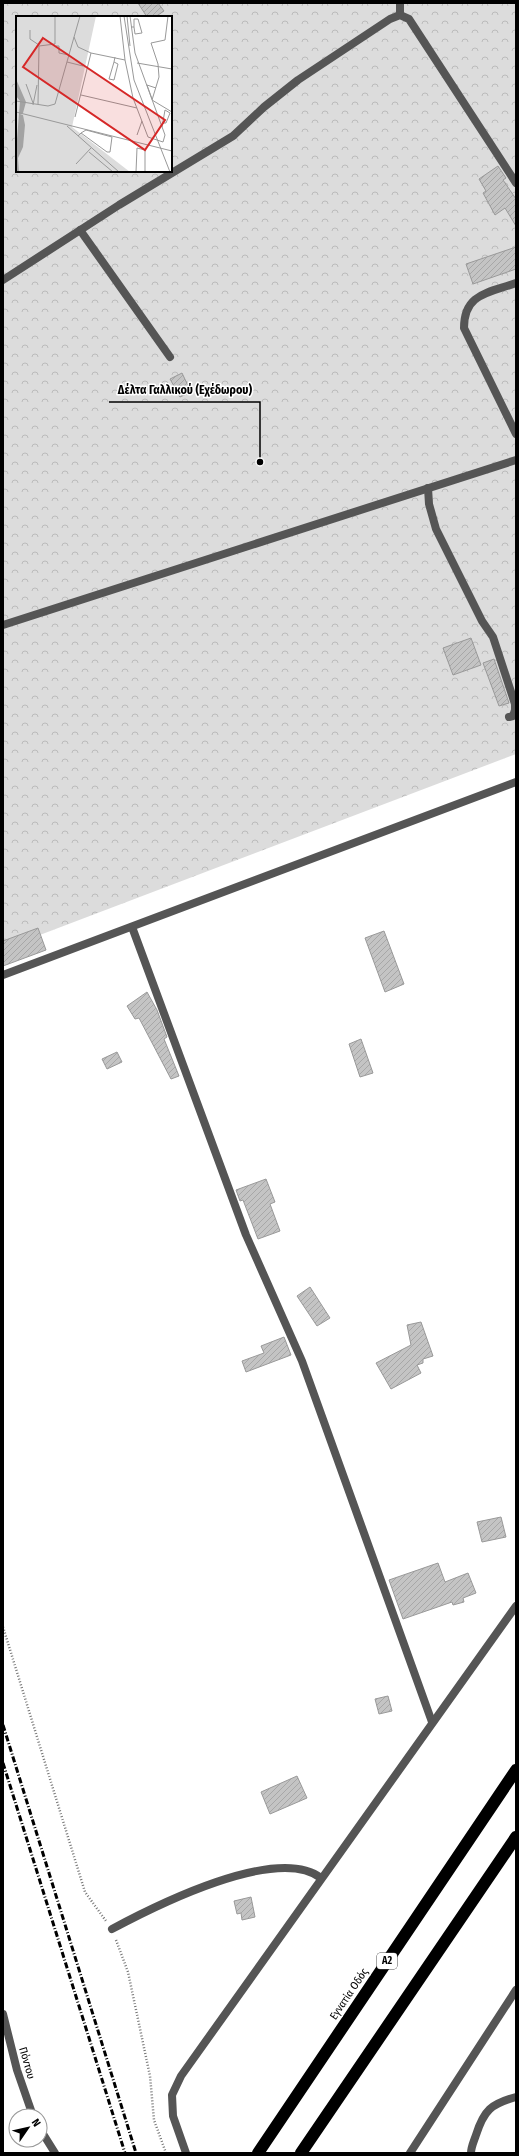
<svg xmlns="http://www.w3.org/2000/svg" width="519" height="2156" font-family="'Fira Sans Condensed',sans-serif">
<style>
.park{fill:url(#park-crowns);fill-rule:evenodd}
.building{fill:url(#building-hatch);stroke:#999}
.lines{fill:none;stroke-linecap:round;stroke-linejoin:round}
.path{stroke:#777;stroke-width:2.5;stroke-dasharray:1 2;stroke-linecap:butt}
.service{stroke:#555;stroke-width:8}
.minor{stroke:#555;stroke-width:8}
.tertiary{stroke:#555;stroke-width:8}
.motorway{stroke:#000;stroke-width:12}
.rail{stroke:#000;stroke-width:3;stroke-dasharray:6 2 1 2;stroke-linecap:butt}
.labels{text-anchor:middle;dominant-baseline:central;stroke-width:3;stroke-linejoin:round;paint-order:stroke}
.shield{fill:#fff;stroke:#4c4c4c;stroke-width:1}
.shield-label{font-size:10px;font-weight:bold;fill:#000}
.street-label{font-size:11px;fill:#000;stroke:#fff}
.inset-road{fill:none;stroke:#999;stroke-width:1}
.view{fill:#d62828;fill-opacity:0.15;stroke:#d62828;stroke-width:2}
.inset-edge{fill:none;stroke:#000;stroke-width:2}
.leader{fill:none;stroke:#000;stroke-width:1.5}
.callout-dot{fill:#000;stroke:#fff;stroke-width:1.5}
.callout-label{font-size:12px;text-anchor:middle;font-weight:bold;fill:#000;stroke:#fff;stroke-width:3;stroke-linejoin:round;paint-order:stroke}
</style>
<defs>
<pattern id="park-crowns" width="20" height="18" patternUnits="userSpaceOnUse"><rect width="20" height="18" fill="#dcdcdc"/><path d="M2 6a3 3 0 1 1 6 0M12 15a3 3 0 1 1 6 0" fill="none" stroke="#bbb"/></pattern>
<pattern id="building-hatch" width="6" height="6" patternUnits="userSpaceOnUse"><rect width="6" height="6" fill="#c4c4c4"/><path d="M-1 1l2-2M0 6l6-6M5 7l2-2" fill="none" stroke="#a7a7a7"/></pattern>
</defs>
<rect width="100%" height="100%" fill="#fff"/>
<!-- park -->
<path class="park" d="M3,3h513v751l-513,195zM17,17h154v154h-154z"/>
<!-- building -->
<g class="building">
<polygon points="138,3 158,3 164,11 155,17 147,17"/>
<polygon points="498,166 506,178 503,180 516,199 516,226 505,208 495,215 483,193 486,191 479,179"/>
<polygon points="516,247 516,269 473,284 466,264"/>
<polygon points="182,373 191,392 180,397 170,379"/>
<polygon points="471,638 481,665 453,675 443,648"/>
<polygon points="494,659 509,703 499,706 483,663"/>
<polygon points="38,928 46,950 3,966 3,941"/>
<polygon points="384,931 404,984 385,992 365,938"/>
<polygon points="147,992 157,1010 167,1037 164,1039 179,1076 171,1079 139,1018 135,1019 127,1006"/>
<polygon points="361,1039 373,1073 360,1077 349,1044"/>
<polygon points="117,1052 122,1062 107,1069 102,1059"/>
<polygon points="266,1179 275,1202 270,1204 280,1231 258,1239 243,1200 240,1201 236,1190"/>
<polygon points="310,1287 330,1318 317,1326 297,1296"/>
<polygon points="421,1322 433,1356 423,1359 423,1363 417,1365 421,1373 391,1389 376,1363 411,1345 407,1325"/>
<polygon points="284,1337 291,1355 246,1372 242,1361 264,1353 261,1346"/>
<polygon points="501,1517 506,1537 482,1542 477,1522"/>
<polygon points="438,1563 445,1582 468,1573 476,1593 463,1598 464,1602 453,1605 452,1602 403,1619 389,1580"/>
<polygon points="388,1696 392,1711 379,1714 375,1699"/>
<polygon points="297,1776 307,1798 270,1814 261,1792"/>
<polygon points="251,1897 255,1917 242,1920 241,1913 237,1914 234,1901"/>
</g>
<g class="lines">
<!-- path -->
<g class="path">
<polyline points="3,1627 85,1892 106,1921"/>
<polyline points="116,1940 128,1972 150,2076 154,2120 166,2153"/>
</g>
<!-- service -->
<g class="service">
<polyline points="400,3 400,15"/>
<polyline points="80,230 170,357"/>
<path d="M516,283c-27,10 -52,10 -52,45l52,106"/>
<polyline points="428,488 429,504 436,529 482,621 493,637 515,704 515,710 513,716 509,717"/>
<path d="M471,2153c0,-6 3,-12 5,-18 8,-25 15,-31 40,-38"/>
</g>
<!-- minor -->
<g class="minor">
<polyline points="3,280 119,205 233,136 264,107 298,80 390,19 400,15 409,19 516,183"/>
<polyline points="3,625 516,460"/>
<polyline points="132,927 246,1235 302,1361 432,1722"/>
<polyline points="3,975 516,782"/>
<path d="M112,1929c43,-23 165,-85 209,-51"/>
<polyline points="186,2153 173,2116 172,2095 181,2076 516,1606"/>
<polyline points="410,2153 516,1990"/>
</g>
<!-- tertiary -->
<g class="tertiary">
<polyline points="3,2014 17,2070 33,2116"/>
<polyline points="40,2129 55,2153"/>
</g>
<!-- motorway -->
<g class="motorway">
<polyline points="258,2153 516,1770"/>
<polyline points="301,2153 516,1837"/>
</g>
<!-- rail -->
<g class="rail">
<polyline points="3,1725 136,2153"/>
<polyline points="3,1763 125,2153"/>
</g>
</g>
<g class="labels">
<!-- shield labels -->
<rect class="shield" x="377" y="1953" width="20" height="16" rx="3"/>
<g class="shield-label">
<text x="387" y="1961">Α2</text>
</g>
<!-- street labels -->
<g class="street-label">
<text transform="translate(349 1994) rotate(-56)">Εγνατία Οδός</text>
<text transform="translate(27 2063) rotate(74)">Πόντου</text>
</g>
</g>
<!-- overview -->
<g transform="translate(16 16)">
<rect width="156" height="156" fill="#fff"/>
<path d="M0,0h80l-24,111 58,45h-114z" fill="#dcdcdc"/>
<path d="M0,63l10,23 -3,11 -3,1 3,1 2,10 -2,22 -5,11 1,14h-3v-20l4,-51 -4,-5z" fill="#a3a3a3"/>
<path class="inset-road" d="M104,0l5,44 8,38 15,39 15,5 2,-7 -30,-82 -5,-37M108,0l10,64 36,92M111,0l3,30M115,11h3v-8h4l4,14 -7,1 -1,-7M14,14v9l9,6M58,21l4,10 13,6 34,7M40,30h3v7l10,2M51,46l16,4M98,46l-5,17 5,1 4,-16 -4,-2 1,-5M121,47l35,6M10,68l7,19M65,79l56,13M136,83l-5,-14 9,3M136,84l7,-23 -1,-13 -7,-21 14,-3 3,-24M136,84l20,12M0,85l32,5 7,-2 25,-88M22,88l1,-58 16,-2v-28M17,89l4,-20M0,96l156,39M59,101l16,-64M51,110l52,46M146,111l3,-17 5,3 -4,10h-3M121,119l5,-14M62,120l3,-3 26,19h3l2,-15 -26,-7 -5,3M73,136l24,20M60,148l15,-16M120,156l1,-24 8,2v22"/>
<path class="view" d="M27,22l122,82 -20,30 -122,-83z"/>
<rect width="156" height="156" class="inset-edge"/>
</g>
<!-- callouts -->
<path class="leader" d="M260 462L260 402H109"/>
<circle class="callout-dot" cx="260" cy="462" r="4"/>
<g class="callout-label">
<text x="185" y="394">Δέλτα Γαλλικού (Εχέδωρου)</text>
</g>
<!-- border -->
<rect width="519" height="2156" fill="none" stroke="#000000" stroke-width="8"/>
<!-- north arrow -->
<g transform="translate(28 2128) rotate(56)"><circle r="19" fill="#ffffff" stroke="#999999"/>
<path d="M0-3L7 15L0 10L-7 15Z" fill="#000000"/>
<text y="-6" font-size="11" font-weight="bold" text-anchor="middle" fill="#000000">N</text>
</g>
</svg>
